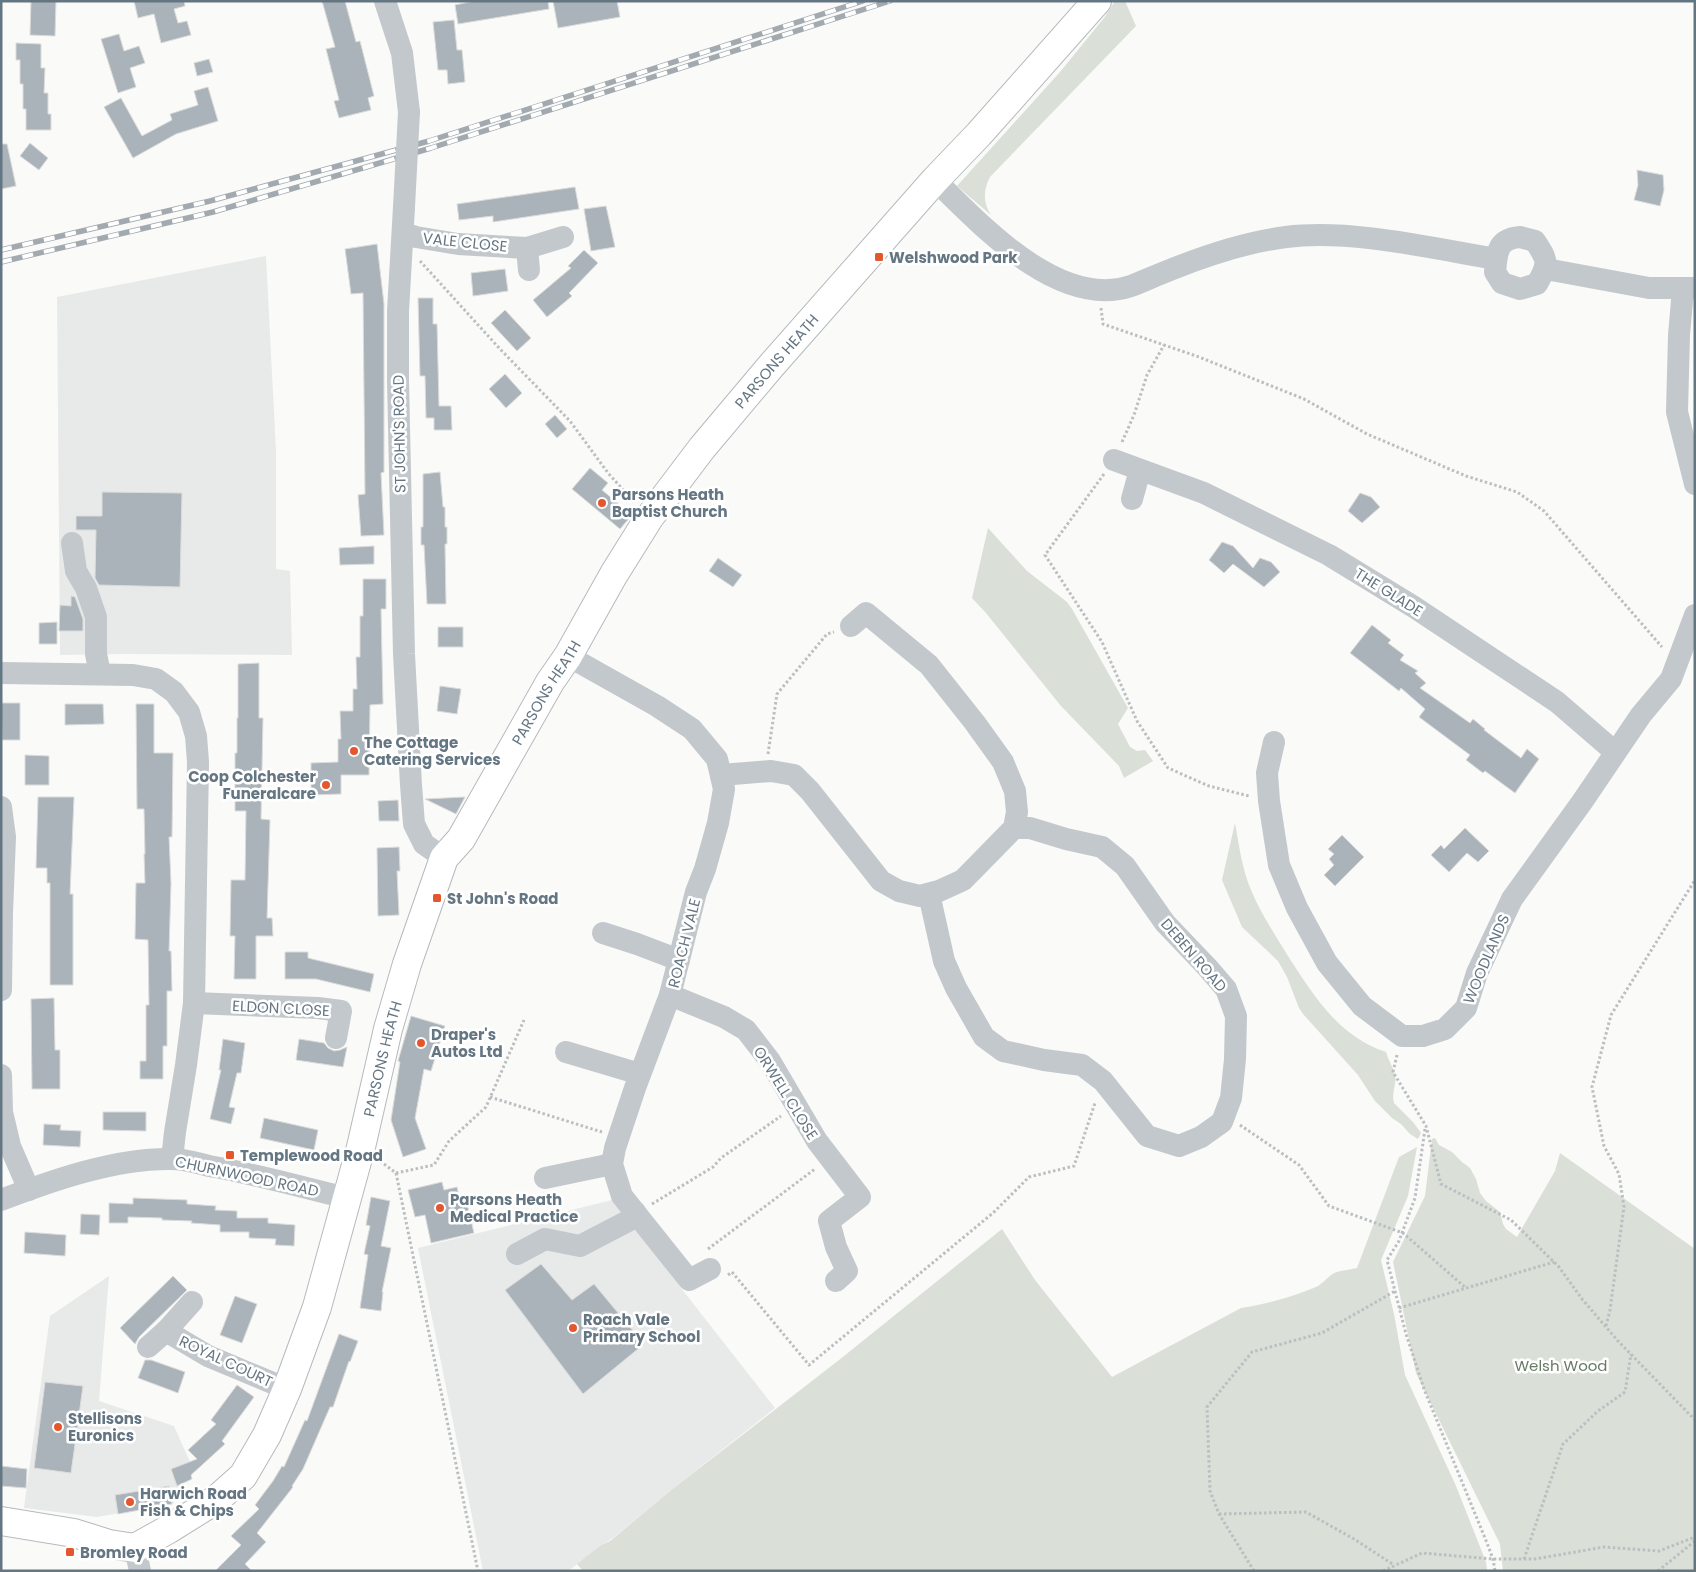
<svg xmlns="http://www.w3.org/2000/svg" width="1696" height="1572" font-family="Poppins,sans-serif">
<style>
.built{fill:#e8e9e9}
.green{fill:#dadfd7}
.building{fill:#aab3b9;stroke:#dcdcda}
.lines{fill:none;stroke-linecap:round;stroke-linejoin:round}
.major-casing{stroke:#b5babe;stroke-width:30}
.path{stroke:#bbbfc2;stroke-width:3;stroke-dasharray:2.5 2.5;stroke-linecap:butt}
.minor{stroke:#c3c8cc;stroke-width:22}
.major{stroke:#fff;stroke-width:28}
.rail-casing{stroke:#a2aab0;stroke-width:5.5}
.rail{stroke:#fff;stroke-width:4;stroke-dasharray:11;stroke-linecap:butt}
.minor-bridge{stroke:#c3c8cc;stroke-width:22}
.poi-dot{fill:#e4572e;stroke:#fff;stroke-width:2}
.labels{text-anchor:middle;dominant-baseline:central;stroke-width:5;stroke-linejoin:round;paint-order:stroke}
.street-label{font-size:15px;fill:#657683;stroke:#fff}
.poi-label{font-size:15px;font-weight:bold;fill:#657683;stroke:#fff;text-anchor:start}
.park-label{font-size:15px;fill:#687a64;stroke:#fff}
</style>
<rect width="100%" height="100%" fill="#fafaf8"/>
<!-- built -->
<g class="built">
<polygon points="266,256 276,452 276,569 290,571 292,655 126,654 60,655 57,297"/>
<polygon points="612,1200 775,1408 670,1491 619,1533 568,1571 483,1571 418,1248"/>
<polygon points="109,1276 99,1401 174,1426 190,1462 171,1470 177,1486 182,1495 172,1504 97,1517 24,1508 50,1316"/>
</g>
<!-- green -->
<g class="green">
<path d="M1115,1h10l11,25 -146,151c-7,13 -7,26 1,38l-34,-29 103,-114 44,-54z"/>
<polygon points="988,528 1027,571 1067,602 1072,609 1128,708 1118,724 1130,747 1137,751 1145,750 1153,761 1124,778 1119,766 1061,706 986,613 972,598"/>
<path d="M1235,823c4,22 7,46 16,67 9,22 24,45 37,66 26,40 50,80 98,96 2,8 7,15 9,23 2,9 -4,18 -1,28l19,19 8,11 -3,6 -8,-5 -9,-10 -9,-6 -17,-17 -17,-26 -55,-61 -4,-6 -12,-31 -9,-16 -36,-34 -20,-47z"/>
<polygon points="1435,1138 1439,1145 1452,1152 1462,1162 1470,1168 1476,1179 1480,1193 1486,1201 1500,1212 1503,1224 1506,1229 1517,1237 1555,1171 1560,1153 1695,1249 1695,1571 1503,1571 1500,1544 1416,1373 1393,1262 1425,1196 1432,1139"/>
<path d="M1417,1147l-9,49 -27,64 13,54 11,61 51,111 30,76 1,9h-904l-6,-7 23,-18 10,-5 60,-50 169,-131 163,-131 33,51 77,97 129,-69c26,-4 51,-11 75,-21 7,-3 11,-10 18,-14 7,-3 16,-3 23,-5l42,-111z"/>
</g>
<!-- building -->
<g class="building">
<polygon points="31,1 56,1 55,36 30,35"/>
<polygon points="134,1 184,1 185,6 174,9 178,23 187,21 191,35 161,43 154,14 138,18"/>
<polygon points="322,1 345,1 356,42 360,41 374,96 368,98 371,110 339,118 334,101 339,100 326,49 335,47"/>
<polygon points="474,1 548,1 549,9 458,24 455,5"/>
<polygon points="553,1 617,1 620,17 558,28"/>
<polygon points="454,20 457,50 462,50 465,82 448,84 447,70 438,70 433,22"/>
<polygon points="119,34 124,51 139,46 145,63 130,68 136,87 118,93 101,39"/>
<polygon points="16,43 41,44 41,68 45,68 44,93 48,93 48,114 51,114 51,130 26,130 26,109 23,109 23,84 20,84 20,60 16,60"/>
<polygon points="209,59 213,72 197,76 194,63"/>
<polygon points="208,87 218,121 176,134 133,158 104,107 121,98 142,136 172,120 170,114 198,105 194,91"/>
<polygon points="30,143 48,158 39,170 20,156"/>
<polygon points="1,144 7,144 16,186 1,189"/>
<polygon points="1637,170 1663,175 1664,190 1660,206 1634,200 1638,185"/>
<polygon points="575,187 579,209 493,222 493,216 459,220 457,204"/>
<polygon points="606,206 615,247 591,251 584,209"/>
<polygon points="377,244 384,304 384,472 381,473 384,535 361,536 358,495 365,494 363,293 351,294 345,249"/>
<polygon points="584,250 598,263 569,293 572,296 547,317 533,300 571,268 568,266"/>
<polygon points="505,269 508,291 473,296 471,273"/>
<polygon points="418,298 433,298 433,324 437,324 439,406 451,406 452,430 434,430 434,418 426,418 425,376 420,376"/>
<polygon points="505,310 531,338 517,351 491,323"/>
<polygon points="505,374 522,393 506,408 489,389"/>
<polygon points="555,415 567,429 557,438 545,424"/>
<polygon points="590,468 608,483 602,490 632,515 620,529 572,489"/>
<polygon points="440,472 443,507 445,507 445,527 447,527 447,544 445,544 446,604 427,604 424,545 421,545 421,527 423,527 423,474"/>
<polygon points="102,492 182,493 180,587 99,585 95,578 96,530 76,530 76,516 102,516"/>
<polygon points="1360,493 1371,497 1380,507 1362,523 1348,511"/>
<polygon points="1222,542 1233,546 1253,568 1260,558 1271,562 1280,572 1264,587 1233,564 1224,573 1209,560"/>
<polygon points="374,546 374,564 340,565 339,548"/>
<polygon points="718,558 742,575 733,587 709,571"/>
<polygon points="363,579 386,579 386,609 381,609 383,704 370,705 369,775 341,775 341,794 311,795 311,763 338,762 338,739 341,739 340,711 353,711 353,689 357,689 356,657 360,657 360,616 363,616"/>
<polygon points="71,596 75,597 83,619 83,631 59,631 60,605 71,606"/>
<polygon points="57,622 57,644 39,644 39,623"/>
<polygon points="1372,625 1391,640 1388,643 1404,655 1400,660 1418,671 1415,673 1426,683 1420,688 1470,723 1473,719 1485,729 1484,730 1521,758 1527,749 1539,759 1515,793 1485,771 1483,773 1466,760 1470,755 1419,717 1425,709 1401,688 1399,691 1350,653"/>
<rect x="438" y="627" width="25" height="20"/>
<polygon points="259,663 259,718 263,718 261,819 270,820 267,918 272,918 273,936 256,936 256,979 234,979 235,936 230,936 231,880 245,880 246,811 235,811 235,753 237,753 237,718 238,718 238,664"/>
<polygon points="440,686 461,689 457,714 437,711"/>
<polygon points="1,703 20,703 20,740 2,740"/>
<polygon points="65,704 103,704 104,724 65,725"/>
<polygon points="136,704 154,704 154,753 173,753 172,837 169,837 171,883 169,951 171,951 172,991 167,991 167,1046 163,1046 163,1079 140,1079 140,1061 146,1061 146,1005 149,1005 148,940 135,939 136,883 145,883 144,854 145,854 144,809 137,809"/>
<polygon points="25,755 49,756 49,785 25,785"/>
<polygon points="38,797 74,797 70,894 73,894 73,985 50,985 50,883 47,883 47,868 36,868"/>
<polygon points="465,797 456,814 425,799"/>
<polygon points="398,800 399,821 379,821 378,801"/>
<polygon points="1465,828 1489,851 1478,862 1467,853 1449,872 1431,855 1441,845 1444,849"/>
<polygon points="1342,835 1364,857 1335,886 1324,875 1334,865 1329,859 1334,854 1328,849"/>
<polygon points="399,847 400,871 397,871 399,915 378,916 377,848"/>
<polygon points="285,952 308,952 308,958 374,974 370,992 316,979 285,979"/>
<polygon points="54,998 55,1050 60,1050 60,1089 32,1089 31,999"/>
<polygon points="411,1016 445,1026 431,1071 424,1069 415,1118 426,1149 403,1157 391,1120 400,1062 398,1061"/>
<polygon points="223,1039 245,1043 241,1073 237,1073 229,1107 235,1108 231,1124 210,1119 221,1070 219,1070"/>
<polygon points="299,1039 324,1043 328,1048 334,1051 340,1050 347,1047 343,1067 296,1060"/>
<polygon points="103,1112 146,1112 146,1131 103,1130"/>
<polygon points="264,1118 318,1130 314,1150 260,1138"/>
<polygon points="44,1124 61,1125 60,1130 81,1131 80,1147 43,1145"/>
<polygon points="442,1182 444,1190 457,1187 460,1201 466,1199 474,1233 431,1243 425,1215 415,1217 408,1190"/>
<polygon points="371,1197 390,1201 381,1246 391,1248 382,1292 383,1292 381,1311 360,1308 368,1255 364,1254 370,1226 366,1225"/>
<polygon points="133,1198 187,1200 187,1204 216,1206 215,1210 237,1211 237,1218 268,1218 268,1223 295,1225 294,1246 275,1245 276,1239 249,1238 249,1232 220,1232 220,1225 191,1223 192,1221 162,1220 162,1218 128,1217 128,1223 109,1223 109,1203 133,1204"/>
<polygon points="81,1214 100,1215 99,1235 80,1234"/>
<polygon points="25,1232 66,1235 65,1256 24,1253"/>
<polygon points="541,1264 572,1300 594,1284 644,1344 583,1394 505,1290"/>
<polygon points="173,1276 187,1290 139,1337 135,1344 120,1328"/>
<polygon points="235,1296 257,1304 242,1343 220,1335"/>
<polygon points="339,1334 358,1341 350,1362 349,1361 333,1407 330,1407 303,1469 292,1486 293,1487 257,1533 266,1542 245,1564 252,1571 215,1571 241,1545 231,1536 259,1509 255,1505 273,1481 282,1466 284,1467 305,1420 307,1421"/>
<polygon points="145,1360 151,1360 185,1372 178,1393 138,1378"/>
<polygon points="45,1382 83,1386 71,1473 34,1468"/>
<polygon points="237,1385 254,1397 222,1441 225,1444 191,1475 192,1479 177,1486 171,1469 197,1459 188,1450 216,1424 211,1420"/>
<polygon points="1,1466 27,1469 26,1488 1,1486"/>
<polygon points="169,1486 172,1504 118,1514 115,1495"/>
</g>
<g class="lines">
<!-- major casing -->
<g class="major-casing">
<g id="major">
<path id="s1" d="M1,1521l73,12 35,11 26,4 34,-19 48,-30 26,-23 24,-41 20,-46 30,-82 44,-160 27,-118 19,-65 37,-106 17,-19 89,-157 18,-26 46,-82 35,-56 53,-70 69,-82 164,-186 44,-46 118,-133"/>
</g>
</g>
<!-- path -->
<g class="path">
<polyline points="420,261 500,349 570,421 608,473 635,503"/>
<polyline points="1101,308 1103,324 1199,357 1304,399 1367,434 1466,476 1517,492 1544,511 1662,647"/>
<polyline points="1122,442 1134,415 1147,375 1164,345"/>
<polyline points="1104,474 1045,555 1102,642 1137,721 1168,768 1209,786 1249,796"/>
<polyline points="768,754 777,694 827,634 834,632"/>
<polyline points="1397,1055 1393,1072 1426,1126 1441,1184 1511,1220 1559,1267 1582,1299 1618,1341 1695,1420"/>
<polyline points="490,1097 602,1132"/>
<polyline points="1240,1125 1299,1165 1329,1206 1403,1233 1466,1288"/>
<polyline points="1425,1129 1415,1198 1399,1241 1387,1260 1406,1334 1424,1389 1487,1543 1493,1559 1495,1571"/>
<polyline points="380,1161 396,1173 478,1571"/>
<polyline points="396,1173 434,1165 449,1141 486,1107 524,1020"/>
<polyline points="652,1204 713,1167 721,1158 781,1116"/>
<polyline points="708,1249 815,1169"/>
<polyline points="728,1275 732,1272 809,1365 993,1213 1029,1177 1074,1166 1095,1103"/>
<polyline points="1399,1308 1554,1262"/>
<polyline points="1606,1326 1610,1310 1624,1207 1619,1174 1604,1146 1592,1087 1611,1015 1695,880"/>
<polyline points="1219,1514 1306,1512 1354,1539 1394,1565"/>
<polyline points="1524,1559 1563,1444 1598,1411 1625,1392 1631,1354"/>
<polyline points="1254,1571 1219,1514 1210,1491 1207,1407 1252,1352 1322,1333 1395,1291"/>
<polyline points="1383,1571 1422,1553 1493,1559 1535,1559 1604,1547 1659,1551 1695,1537"/>
<polyline points="1658,1571 1695,1541"/>
</g>
<!-- minor -->
<g class="minor">
<polyline points="385,1 402,53 409,112"/>
<path d="M935,180c46,45 124,130 196,106 13,-5 26,-11 39,-16 37,-15 76,-28 116,-33 65,-8 145,11 210,22"/>
<polyline points="404,207 398,311 398,381 404,654 411,785 414,824 424,844 444,858"/>
<polyline points="403,233 416,237 458,244 527,248 563,237"/>
<path d="M1520,237l15,4c13,20 14,22 2,43l-17,5 -18,-6 -7,-11c2,-20 2,-33 25,-35z"/>
<polyline points="527,248 529,270"/>
<polyline points="1546,269 1649,288 1695,288"/>
<polyline points="1683,289 1679,335 1677,412 1695,484"/>
<polyline points="1114,460 1204,493 1329,555 1414,607 1557,702 1615,752"/>
<polyline points="1132,499 1140,470"/>
<polyline points="72,543 76,571 86,588 96,617 96,654 100,674"/>
<polyline points="568,656 657,706 692,729 717,759 724,789 718,823 705,869 696,892 670,995 635,1088 615,1148 612,1164 622,1196 689,1280 710,1269"/>
<polyline points="1,673 133,675 156,679 174,692 189,712 196,736 198,762 194,1003 186,1065 175,1132 172,1159"/>
<polyline points="1274,742 1267,773 1269,801 1279,865 1297,908 1327,963 1362,1006 1402,1036 1423,1036 1445,1029 1466,1008 1477,973 1512,899 1582,802 1641,715 1671,679 1695,615"/>
<polyline points="721,775 771,771 794,775 810,791 881,881 899,891 920,896 939,891 963,880 1014,828 1017,812 1015,791 1003,762 975,723 929,665 866,613 851,626"/>
<polyline points="1,807 5,837 2,913 1,990"/>
<polyline points="929,894 944,961 956,988 984,1037 1003,1051 1044,1060 1082,1065 1103,1081 1147,1136 1179,1146 1201,1137 1222,1122 1231,1098 1235,1059 1236,1016 1226,989 1207,967 1165,923 1125,866 1102,847 1066,839 1030,828 1014,828"/>
<polyline points="603,933 637,944 679,960"/>
<polyline points="670,995 724,1017 746,1030 770,1061 817,1141 860,1197 829,1221 836,1247 847,1271 836,1281"/>
<polyline points="194,1003 318,1008 341,1011 336,1038"/>
<polyline points="566,1052 640,1074"/>
<polyline points="1,1075 2,1112 10,1146 29,1190"/>
<polyline points="545,1178 612,1164"/>
<path d="M1,1200c52,-20 115,-42 171,-41 12,0 25,4 37,7 47,8 92,21 138,32"/>
<polyline points="517,1254 545,1239 580,1246 628,1221 635,1212"/>
<polyline points="166,1331 208,1356 287,1389"/>
<polyline points="148,1347 166,1331 192,1302"/>
<polyline points="135,1548 140,1571"/>
</g>
<!-- major -->
<use href="#major" class="major"/>
<!-- rail casing -->
<g class="rail-casing">
<g id="rail">
<polyline points="1,250 210,201 429,141 863,1"/>
<polyline points="1,262 213,212 431,148 890,1"/>
</g>
</g>
<!-- rail -->
<use href="#rail" class="rail"/>
<!-- minor-bridge -->
<polyline class="minor-bridge" points="404,207 409,112"/>
</g>
<!-- markers -->
<g class="poi-dot">
<rect x="874" y="252" width="10" height="10" rx="2.5"/>
<circle cx="602" cy="503" r="5"/>
<circle cx="354" cy="751" r="5"/>
<circle cx="326" cy="785" r="5"/>
<rect x="432" y="893" width="10" height="10" rx="2.5"/>
<circle cx="421" cy="1043" r="5"/>
<rect x="225" y="1150" width="10" height="10" rx="2.5"/>
<circle cx="440" cy="1208" r="5"/>
<circle cx="573" cy="1328" r="5"/>
<circle cx="58" cy="1427" r="5"/>
<circle cx="130" cy="1502" r="5"/>
<rect x="65" y="1547" width="10" height="10" rx="2.5"/>
</g>
<g class="labels">
<!-- street labels -->
<g class="street-label">
<text transform="translate(465 242) rotate(6)">VALE CLOSE</text>
<text stroke="none"><textPath href="#s1" startOffset="1519">PARSONS HEATH</textPath></text>
<text transform="translate(399 434) rotate(-91)">ST JOHN'S ROAD</text>
<text transform="translate(1389 592) rotate(32)">THE GLADE</text>
<text stroke="none"><textPath href="#s1" startOffset="1114">PARSONS HEATH</textPath></text>
<text transform="translate(684 943) rotate(-76)">ROACH VALE</text>
<text transform="translate(1194 955) rotate(49)">DEBEN ROAD</text>
<text transform="translate(1486 959) rotate(-67)">WOODLANDS</text>
<text transform="translate(281 1008) rotate(3)">ELDON CLOSE</text>
<text stroke="none"><textPath href="#s1" startOffset="709">PARSONS HEATH</textPath></text>
<text transform="translate(786 1093) rotate(58)">ORWELL CLOSE</text>
<text transform="translate(247 1176) rotate(12)">CHURNWOOD ROAD</text>
<text transform="translate(226 1361) rotate(25)">ROYAL COURT</text>
</g>
<!-- poi labels -->
<g class="poi-label">
<text x="889" y="257">Welshwood Park</text>
<text x="612" y="494">Parsons Heath<tspan x="612" dy="17">Baptist Church</tspan></text>
<text x="364" y="742">The Cottage<tspan x="364" dy="17">Catering Services</tspan></text>
<text x="316" y="776" text-anchor="end">Coop Colchester<tspan x="316" dy="17">Funeralcare</tspan></text>
<text x="447" y="898">St John's Road</text>
<text x="431" y="1034">Draper's<tspan x="431" dy="17">Autos Ltd</tspan></text>
<text x="240" y="1155">Templewood Road</text>
<text x="450" y="1199">Parsons Heath<tspan x="450" dy="17">Medical Practice</tspan></text>
<text x="583" y="1319">Roach Vale<tspan x="583" dy="17">Primary School</tspan></text>
<text x="68" y="1418">Stellisons<tspan x="68" dy="17">Euronics</tspan></text>
<text x="140" y="1493">Harwich Road<tspan x="140" dy="17">Fish &amp; Chips</tspan></text>
<text x="80" y="1552">Bromley Road</text>
</g>
<!-- park labels -->
<g class="park-label">
<text x="1561" y="1365">Welsh Wood</text>
</g>
</g>
<!-- border -->
<rect width="1696" height="1572" fill="none" stroke="#657683" stroke-width="5"/>
</svg>
